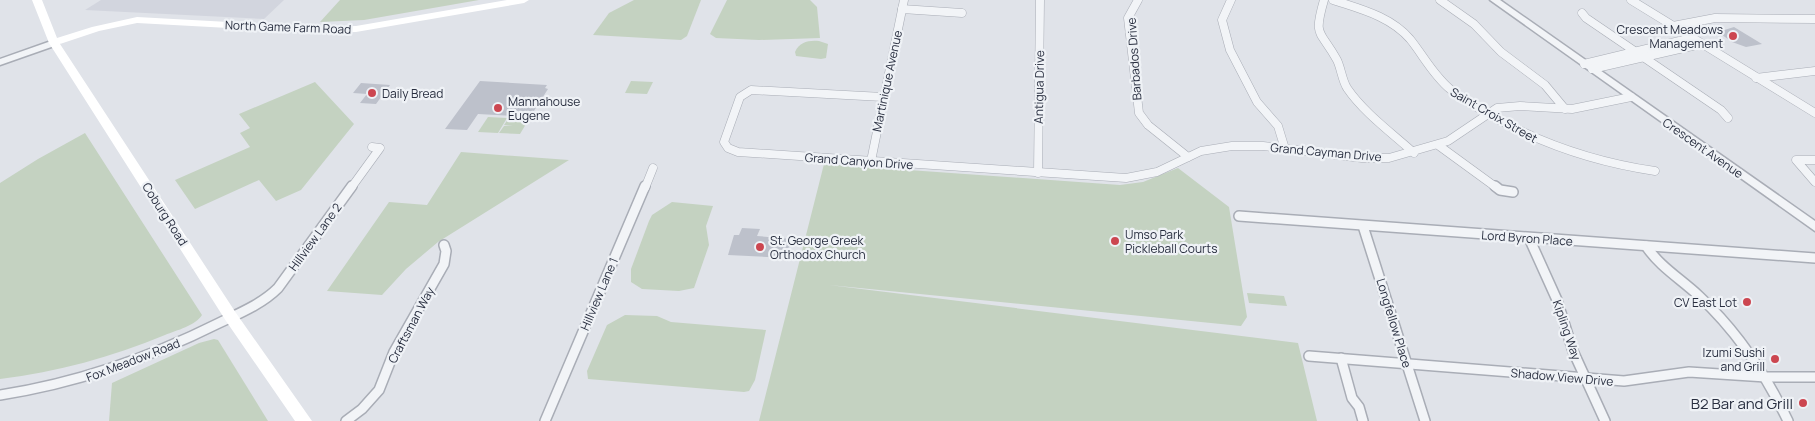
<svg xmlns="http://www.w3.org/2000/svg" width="1815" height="421" font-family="Manrope,sans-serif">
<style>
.built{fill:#d2d5de}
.green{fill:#c4d2c1}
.building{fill:#bdc1cb}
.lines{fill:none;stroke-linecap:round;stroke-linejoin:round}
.minor-far1-casing{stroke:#a9adb6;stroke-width:9}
.minor-casing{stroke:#a9adb6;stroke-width:12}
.tertiary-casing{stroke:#a9adb6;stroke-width:3}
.minor-far1{stroke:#f2f4f7;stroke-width:8}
.minor{stroke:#f2f4f7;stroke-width:9}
.tertiary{fill:#f2f4f7;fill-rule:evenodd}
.secondary{fill:#fff;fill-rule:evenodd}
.poi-dot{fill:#cc4650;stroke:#eff2f6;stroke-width:2}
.labels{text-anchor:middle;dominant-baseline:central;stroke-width:4.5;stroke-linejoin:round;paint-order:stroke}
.street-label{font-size:12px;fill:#292f40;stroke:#eff2f6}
.poi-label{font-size:12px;fill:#292f40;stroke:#eff2f6;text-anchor:start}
.near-poi-label{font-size:15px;fill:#292f40;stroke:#eff2f6;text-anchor:end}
</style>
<rect width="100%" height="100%" fill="#e0e3e9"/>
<!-- built -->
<polygon class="built" points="101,0 284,0 264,19 85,10"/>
<!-- green -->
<g class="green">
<polygon points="340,0 479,0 364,20 320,22"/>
<polygon points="634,0 701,0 687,36 681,40 593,35 609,13"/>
<polygon points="727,0 810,0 817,7 820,38 759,40 716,38 710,34"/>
<path d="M819,41l9,3 -2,14 -5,1 -25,-3 -1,-4c4,-10 14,-12 24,-11z"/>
<polygon points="631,81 653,82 647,94 625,93"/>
<polygon points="315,82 354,124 301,190 276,201 259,180 195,209 175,180 250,147 240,133 250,128 239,114"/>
<polygon points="488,117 507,118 498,133 478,132"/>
<polygon points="509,118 529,119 520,134 499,133 504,126 513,126 504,125"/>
<path d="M85,133l117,182c-7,11 -25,15 -37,20 -54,22 -107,37 -165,44v-196l38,-24z"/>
<polygon points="461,152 569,160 438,242 406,269 382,295 327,291 389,202 427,205"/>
<polygon points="824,164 1120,185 1143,182 1178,168 1229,207 1247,317 1241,326 829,285 1298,343 1317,421 759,421"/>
<polygon points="672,202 713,206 706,226 709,245 694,288 679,291 642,289 631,282 631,269 649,221 652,215"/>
<polygon points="1247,293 1284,296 1287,306 1249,303"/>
<polygon points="625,315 657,316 671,322 766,330 755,380 749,391 744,392 588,379 587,371 607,325"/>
<polygon points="214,339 218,340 268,421 109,421 112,383 199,343"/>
</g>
<!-- building -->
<g class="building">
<polygon points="1734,27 1762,44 1746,47 1732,42 1718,32"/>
<polygon points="480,81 547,85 545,88 548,89 530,117 478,114 467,130 445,129"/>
<polygon points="361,83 390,85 376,104 360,103 367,94 353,93"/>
<polygon points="742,228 760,229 757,236 792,239 786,258 728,255 734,235 739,235"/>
</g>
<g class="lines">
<!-- minor-far1 casing -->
<g class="minor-far1-casing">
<g id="minor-far1">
<polyline points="1138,0 1128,18 1139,113 1148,125 1188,157"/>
<polyline points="1231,0 1222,20 1230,50 1257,102 1278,126 1285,149"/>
<path d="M1324,0c-11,38 -4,29 13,60 4,8 5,20 10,28 17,25 45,45 67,65"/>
<path d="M1333,0c27,9 57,16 77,39 13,16 23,36 40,50 10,9 23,16 35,23 53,31 109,50 170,59"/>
<polyline points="1440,0 1474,24 1501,52 1545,85 1565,109"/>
<polyline points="1631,0 1815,113"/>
<polyline points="902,9 962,13"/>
<polyline points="1582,13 1586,18 1721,110 1728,118"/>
<polyline points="1673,26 1715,18 1815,19"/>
<polyline points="1584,64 1692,38"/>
<polyline points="1592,69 1701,44"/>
<polyline points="1756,78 1815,71"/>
<polyline points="883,97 751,90 740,97 724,142 728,148 738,152 1126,178 1157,172 1201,151 1232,146 1263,146 1362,158 1389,158 1448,141 1497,108 1520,106 1572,109 1631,97"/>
<polyline points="1438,145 1497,188"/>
<polyline points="1815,160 1796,160 1815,182"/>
<polyline points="871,161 904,0"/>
<polyline points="1038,173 1040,0"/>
<polyline points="351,188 380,148 372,147"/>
<polyline points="645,188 653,168"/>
</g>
</g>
<!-- minor casing -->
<g class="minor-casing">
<g id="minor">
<polyline points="1495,186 1500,190 1513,192"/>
<polyline points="1239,216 1815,258"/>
<polyline points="1363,226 1425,421"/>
<polyline points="1529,238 1557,300 1573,351 1605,421"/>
<path d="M1646,246c14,21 35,33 53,50 38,35 67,79 89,125"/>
<polyline points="1309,356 1624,381 1689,372 1766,377 1815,377"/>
<polyline points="1341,358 1352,398 1359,407 1363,421"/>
<path d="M0,395c78,-12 149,-37 219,-72 21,-10 43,-19 59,-35l74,-102"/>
<polyline points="346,421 362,409 379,390 394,352 444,264 446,251 444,245"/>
<polyline points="545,421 645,186"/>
</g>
</g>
<!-- tertiary casing -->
<g class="tertiary-casing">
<g id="tertiary">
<polygon points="1490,0 1500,0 1815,221 1815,231"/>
<polygon points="54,40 59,43 57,45 0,65 0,59"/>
</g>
</g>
<!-- minor-far1 -->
<use href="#minor-far1" class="minor-far1"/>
<!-- minor -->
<use href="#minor" class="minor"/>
<!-- tertiary -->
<use href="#tertiary" class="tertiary"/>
<!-- secondary -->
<polygon class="secondary" points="32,0 42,0 57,38 92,27 137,17 320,27 356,26 507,0 529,0 524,3 356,32 320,33 137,23 99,31 60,44 236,313 312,421 295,421 226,321 49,43"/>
</g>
<!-- markers -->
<g class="poi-dot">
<circle cx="1733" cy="36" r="5"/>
<circle cx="372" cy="93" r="5"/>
<circle cx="498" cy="108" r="5"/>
<circle cx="1115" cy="241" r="5"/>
<circle cx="760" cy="247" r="5"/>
<circle cx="1747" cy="302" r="5"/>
<circle cx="1775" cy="359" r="5"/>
<circle cx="1803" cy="403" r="5"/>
</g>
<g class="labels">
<!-- street labels -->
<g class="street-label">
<text transform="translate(288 27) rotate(2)">North Game Farm Road</text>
<text transform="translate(1134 59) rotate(-94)">Barbados Drive</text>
<text transform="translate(887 81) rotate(-78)">Martinique Avenue</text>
<text transform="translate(1039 87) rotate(-89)">Antigua Drive</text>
<text transform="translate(1494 115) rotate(30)">Saint Croix Street</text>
<text transform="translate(1703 148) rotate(35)">Crescent Avenue</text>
<text transform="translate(1326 152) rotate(5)">Grand Cayman Drive</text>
<text transform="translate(859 161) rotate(4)">Grand Canyon Drive</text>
<text transform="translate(165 214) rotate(57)">Coburg Road</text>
<text transform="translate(315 237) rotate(-54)">Hillview Lane 2</text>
<text transform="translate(1527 238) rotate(4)">Lord Byron Place</text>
<text transform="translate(599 294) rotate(-67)">Hillview Lane 1</text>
<text transform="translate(1394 323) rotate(73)">Longfellow Place</text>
<text transform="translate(411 325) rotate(-62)">Craftsman Way</text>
<text transform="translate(1567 330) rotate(71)">Kipling Way</text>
<text transform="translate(133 360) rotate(-21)">Fox Meadow Road</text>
<text transform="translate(1562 377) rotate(5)">Shadow View Drive</text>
</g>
<!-- poi labels -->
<g class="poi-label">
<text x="1723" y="29" text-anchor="end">Crescent Meadows<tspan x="1723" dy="14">Management</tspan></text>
<text x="382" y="93">Daily Bread</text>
<text x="508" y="101">Mannahouse<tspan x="508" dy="14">Eugene</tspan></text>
<text x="1125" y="234">Umso Park<tspan x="1125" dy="14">Pickleball Courts</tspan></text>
<text x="770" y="240">St. George Greek<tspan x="770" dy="14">Orthodox Church</tspan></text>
<text x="1737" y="302" text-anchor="end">CV East Lot</text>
<text x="1765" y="352" text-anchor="end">Izumi Sushi<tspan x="1765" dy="14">and Grill</tspan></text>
</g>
<!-- near-poi labels -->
<g class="near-poi-label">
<text x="1793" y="403">B2 Bar and Grill</text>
</g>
</g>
</svg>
